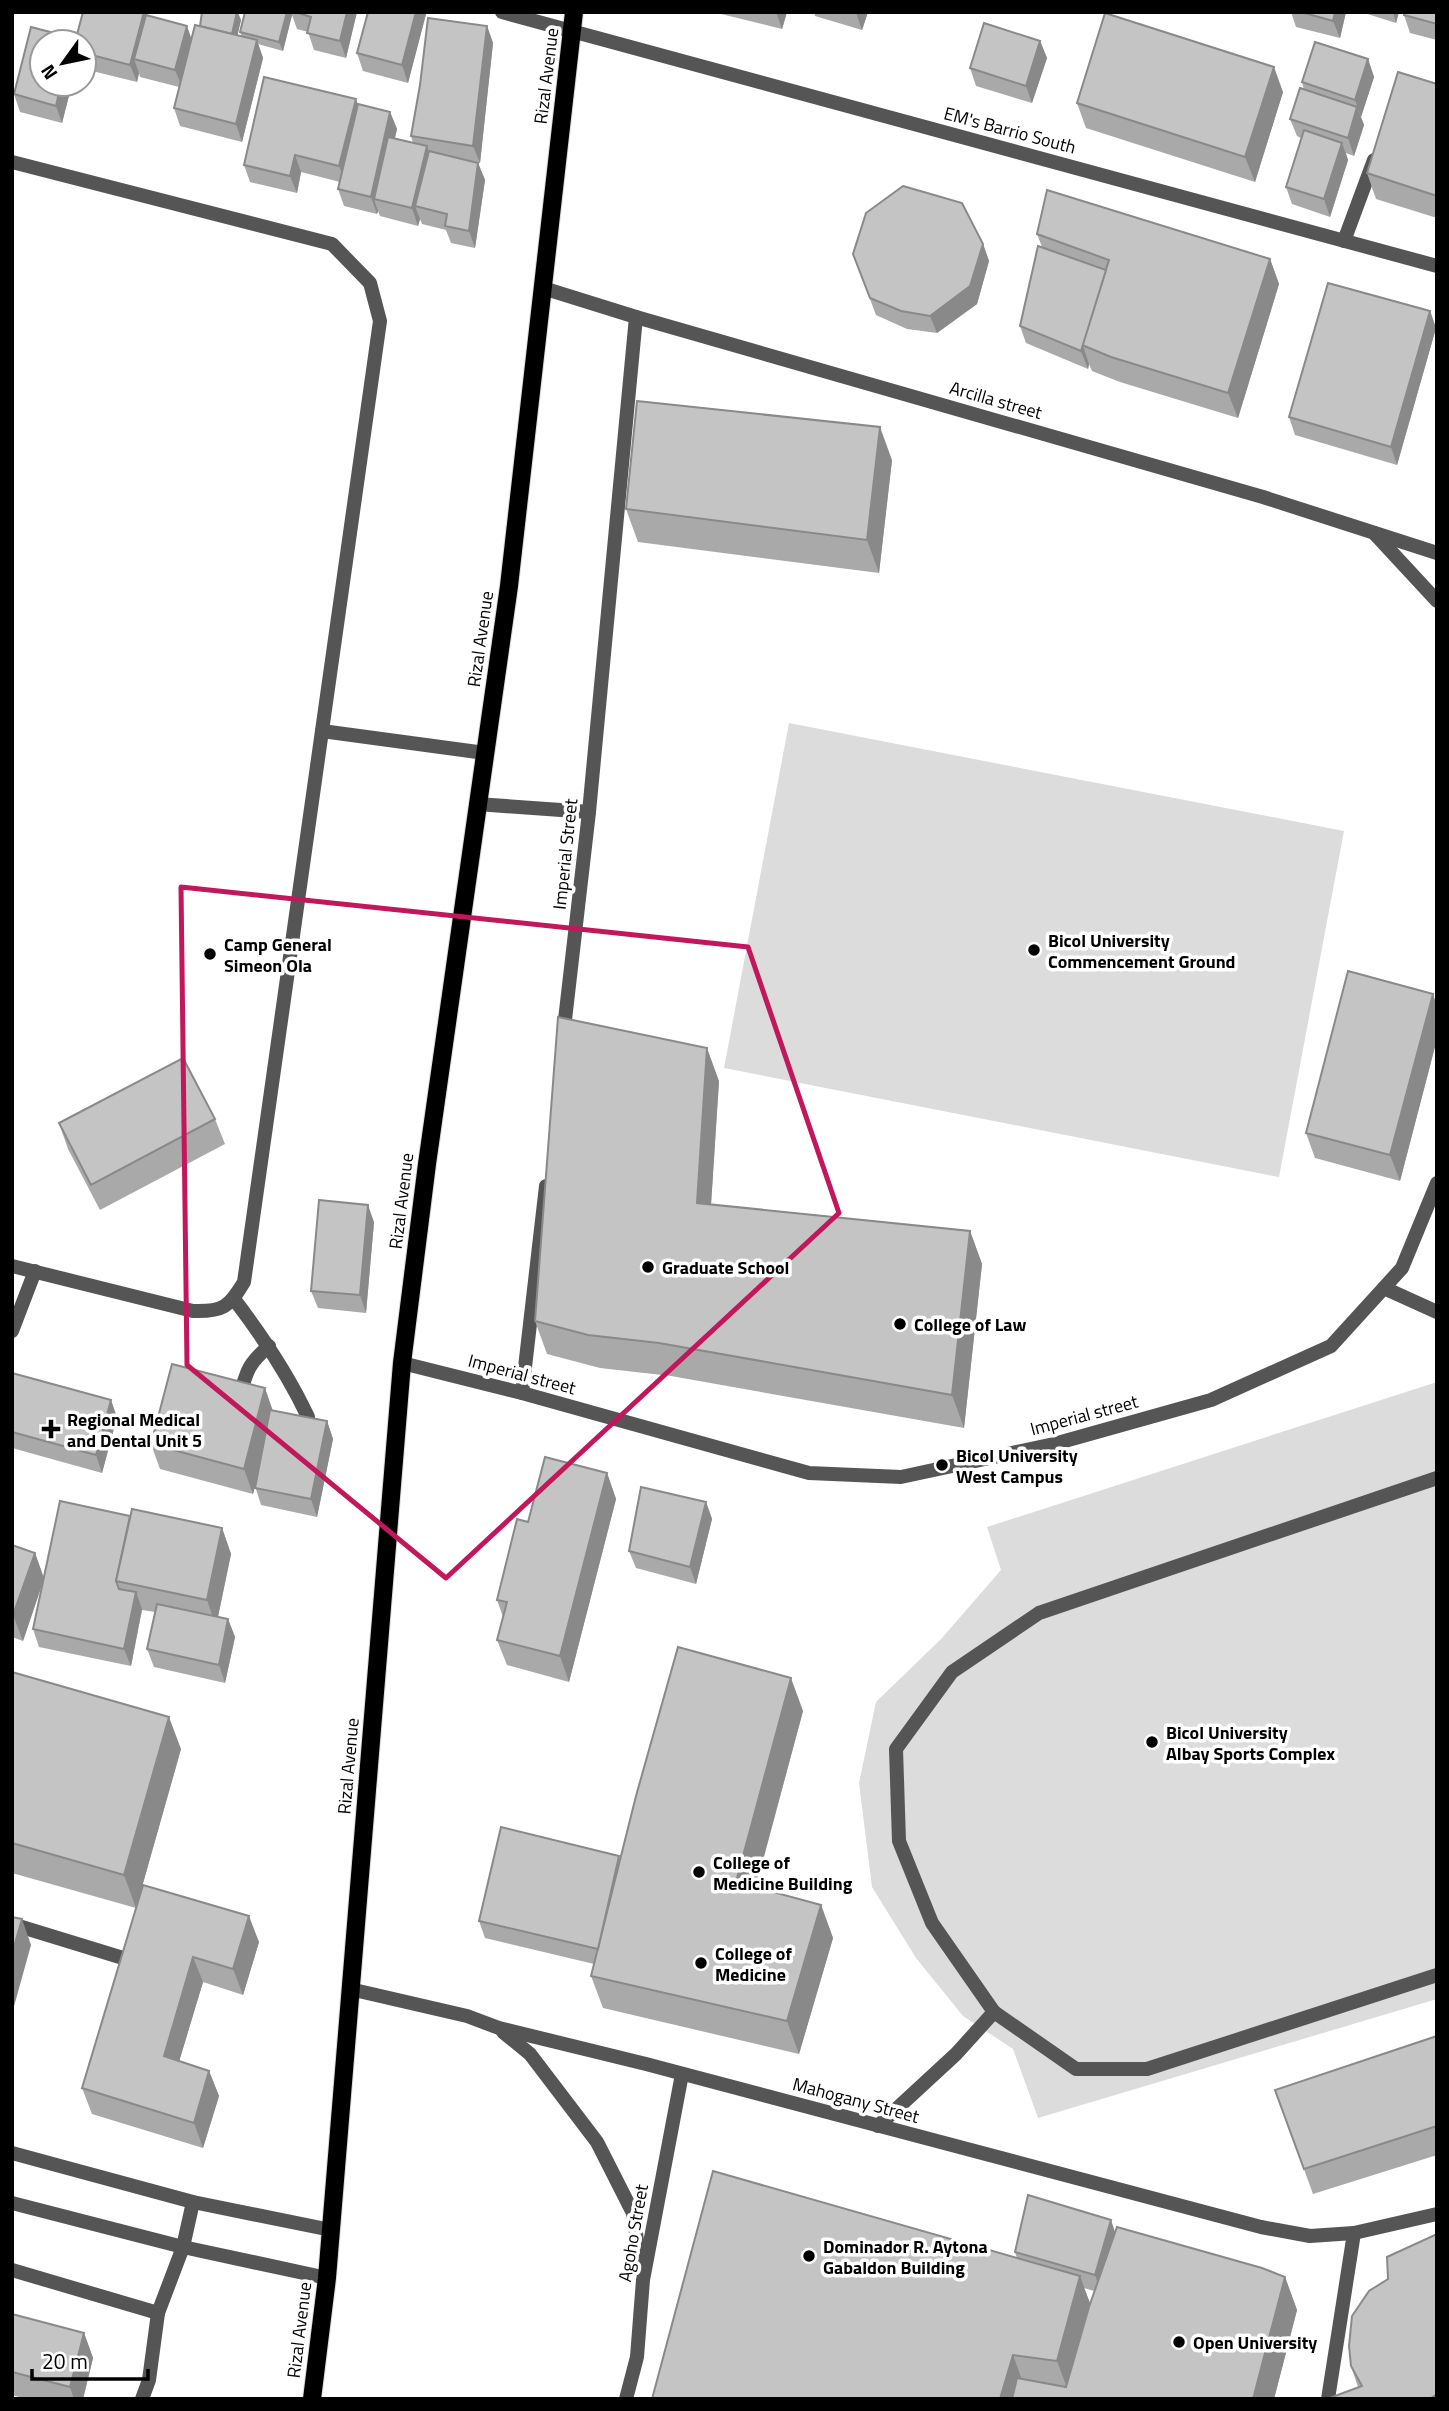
<svg xmlns="http://www.w3.org/2000/svg" width="1449" height="2411" font-family="'Titillium Web',sans-serif">
<style>
.green{fill:#dcdcdc}
.lines{fill:none;stroke-linecap:round;stroke-linejoin:round}
.primary-casing{stroke:#dbdbdb;stroke-width:20}
.service{stroke:#555;stroke-width:14}
.minor{stroke:#555;stroke-width:14}
.primary{stroke:#000;stroke-width:18}
.wall{fill:#a9a9a9;fill-rule:evenodd}
.shaded-wall{fill:#898989}
.building{fill:#c4c4c4;stroke:#898989;stroke-width:2}
.marked{fill:none;stroke:#c2185b;stroke-width:5;stroke-linejoin:round}
.poi-dot{fill:#000;stroke:#fff;stroke-width:2.5}
.labels{text-anchor:middle;dominant-baseline:central;stroke-width:7;stroke-linejoin:round;paint-order:stroke}
.street-label{font-size:18px;fill:#000;stroke:#fff}
.poi-label{font-size:18px;font-weight:bold;fill:#000;stroke:#fff;text-anchor:start}
</style>
<rect width="100%" height="100%" fill="#fff"/>
<!-- green -->
<g class="green">
<polygon points="789,723 1344,831 1279,1177 724,1068"/>
<polygon points="1437,1382 1437,1999 1038,2118 1013,2049 963,2016 916,1958 872,1887 859,1783 876,1702 942,1638 1001,1570 987,1527"/>
</g>
<g class="lines">
<!-- primary casing -->
<g class="primary-casing">
<polyline id="primary" points="312,2399 327,2278 402,1363 427,1164 509,586 574,12"/>
</g>
<!-- service -->
<g class="service">
<polyline points="543,288 636,317 1263,497 1437,553"/>
<polyline points="1374,533 1437,601"/>
<polyline points="477,804 589,812"/>
<polyline points="563,1037 589,812 636,317"/>
<polyline points="1384,1288 1437,1312"/>
<path d="M234,1299c29,38 54,75 74,118"/>
<polyline points="402,1363 522,1393 809,1473 901,1477 1054,1444 1211,1400 1331,1346 1402,1268 1437,1183"/>
<polyline points="522,1393 546,1186"/>
<path d="M239,1398c8,-27 8,-33 30,-52"/>
<polyline points="1437,1478 1039,1613 952,1672 896,1749 899,1841 932,1923 994,2012 1076,2069 1147,2069 1437,1975"/>
<polyline points="12,1924 123,1958"/>
<polyline points="350,1989 467,2016 499,2028 646,2064 1261,2227 1310,2236 1354,2233 1437,2214"/>
<polyline points="503,2032 530,2054 597,2142 633,2213 641,2268"/>
<polyline points="878,2126 956,2054 994,2012"/>
<polyline points="12,2153 193,2202 331,2230"/>
<polyline points="12,2203 183,2247 327,2278"/>
<polyline points="12,2270 158,2313"/>
<polyline points="142,2399 149,2380 158,2313 183,2247 193,2202"/>
<polyline points="626,2399 637,2357 643,2280 682,2074"/>
<polyline points="1328,2399 1354,2233"/>
</g>
<!-- minor -->
<g class="minor">
<polyline points="502,12 1437,266"/>
<path d="M12,162l320,82 38,39 10,38 -136,961c-15,25 -21,30 -51,29l-181,-45"/>
<polyline points="1344,241 1374,160"/>
<polyline points="322,731 485,753"/>
<polyline points="12,1331 35,1271"/>
</g>
<!-- primary -->
<use href="#primary" class="primary"/>
</g>
<!-- wall -->
<g class="wall">
<polygon points="83,12 147,12 147,15 192,38 200,26 202,12 238,12 241,20 237,36 242,37 240,32 245,12 357,12 346,58 314,50 308,32 297,29 292,15 283,51 258,44 263,58 242,142 180,126 174,108 179,87 140,77 139,73 137,82 84,69"/>
<polygon points="713,12 787,12 782,29"/>
<polygon points="814,12 868,12 862,30 815,16"/>
<polygon points="1291,12 1346,12 1340,38 1296,27"/>
<polygon points="1361,12 1399,12 1396,23"/>
<polygon points="1437,12 1437,40 1410,33 1404,15"/>
<polygon points="426,14 408,83 363,71 357,53"/>
<polygon points="487,26 493,43 480,163 478,163 485,180 475,248 451,243 446,230 422,224 420,219 418,226 380,216 378,211 377,214 344,206 338,189 340,182 301,172 297,193 250,182 244,165 358,105 390,112 397,129 395,138 413,143 411,136"/>
<polygon points="1040,41 1047,58 1032,103 976,86 970,68"/>
<polygon points="1368,59 1374,77 1361,117 1364,125 1354,156 1346,153 1348,160 1330,217 1292,204 1286,187 1301,138 1297,136 1290,119 1304,90 1302,82"/>
<polygon points="42,84 72,84 62,123 20,112 14,94"/>
<polygon points="1437,84 1437,218 1376,199 1367,173"/>
<polygon points="1283,92 1255,182 1086,128 1077,103"/>
<polygon points="1037,234 1270,259 1279,284 1238,418 1120,382 1092,371 1089,364 1088,369 1026,343 1020,326 1042,247"/>
<polygon points="983,244 989,261 977,304 937,333 907,329 876,315 853,254"/>
<polygon points="1430,311 1436,328 1397,465 1295,435 1289,417"/>
<polygon points="892,460 879,573 638,542 626,509"/>
<polygon points="1437,1006 1437,1039 1400,1181 1315,1158 1306,1133"/>
<polygon points="719,1081 711,1204 970,1231 982,1264 964,1428 671,1376 600,1368 547,1354 535,1321"/>
<polygon points="215,1119 225,1144 100,1210 68,1149 59,1123"/>
<polygon points="374,1222 366,1313 318,1308 311,1291"/>
<polygon points="12,1373 117,1417 102,1473 12,1448"/>
<polygon points="273,1410 327,1421 333,1439 317,1517 261,1505 255,1486 253,1494 160,1469 151,1444"/>
<polygon points="607,1473 616,1499 569,1682 507,1665 497,1640 503,1617 497,1600"/>
<polygon points="706,1502 712,1519 696,1584 636,1568 629,1551"/>
<polygon points="130,1516 222,1528 231,1554 218,1617 228,1619 235,1637 225,1683 154,1667 147,1649 155,1612 142,1610 131,1666 39,1647 33,1629 43,1581 23,1641 12,1637 12,1545 35,1553 44,1578"/>
<polygon points="12,1672 181,1749 136,1908 12,1873"/>
<polygon points="803,1711 756,1887 821,1905 833,1938 799,2054 603,2008 591,1976 594,1964 485,1938 479,1921 620,1858"/>
<polygon points="143,1885 259,1942 243,1995 203,1982 179,2061 209,2071 219,2096 203,2148 92,2114 82,2088"/>
<polygon points="1437,2036 1437,2155 1313,2194 1275,2090"/>
<path d="M1115,2231l170,46 12,33 -23,89h-622l365,-141 -2,-6zM1084,2288l10,3 -4,12z"/>
<polygon points="1388,2279 1437,2399 1358,2387 1351,2366"/>
<polygon points="12,2314 84,2333 93,2358 83,2399 26,2399 12,2395"/>
</g>
<!-- shaded-wall -->
<g class="shaded-wall">
<polygon points="142,12 147,12 134,59 139,73 137,82 130,65"/>
<polygon points="237,12 241,20 234,50 231,41"/>
<polygon points="287,12 291,12 292,15 283,51 279,42"/>
<polygon points="347,12 357,12 346,58 340,41"/>
<polygon points="416,12 426,12 426,14 408,83 402,65"/>
<polygon points="776,12 787,12 782,29"/>
<polygon points="856,12 868,12 862,30 856,13"/>
<polygon points="1335,12 1346,12 1340,38 1333,21"/>
<polygon points="1393,12 1399,12 1396,23"/>
<polygon points="187,26 193,43 182,87 175,70"/>
<polygon points="487,26 493,43 480,163 473,146"/>
<polygon points="257,40 263,58 242,142 236,124"/>
<polygon points="1040,41 1047,58 1032,103 1026,86"/>
<polygon points="1368,59 1374,77 1361,117 1355,100"/>
<polygon points="1274,67 1283,92 1255,182 1245,157"/>
<polygon points="61,84 72,84 62,123 56,106"/>
<polygon points="356,99 362,117 346,183 339,166"/>
<polygon points="1357,107 1364,125 1354,156 1348,138"/>
<polygon points="390,112 397,129 380,200 374,199 378,211 377,214 371,197"/>
<polygon points="1342,143 1348,160 1330,217 1324,199"/>
<polygon points="427,146 433,164 415,206 420,219 418,226 412,208"/>
<polygon points="295,155 301,172 297,193 290,176"/>
<polygon points="478,163 485,180 475,248 469,231"/>
<polygon points="983,244 989,261 977,304 937,333 930,316"/>
<polygon points="1270,259 1279,284 1238,418 1228,393"/>
<polygon points="1430,311 1436,328 1397,465 1391,447"/>
<polygon points="1083,346 1089,364 1088,369 1081,351"/>
<polygon points="880,427 892,460 879,573 867,540"/>
<polygon points="1433,994 1437,1006 1437,1039 1400,1181 1390,1155"/>
<polygon points="707,1048 719,1081 709,1236 697,1203"/>
<polygon points="368,1205 374,1222 366,1313 360,1295"/>
<polygon points="970,1231 982,1264 964,1428 952,1395"/>
<polygon points="265,1388 274,1414 253,1494 244,1469"/>
<polygon points="111,1400 117,1417 102,1473 96,1455"/>
<polygon points="327,1421 333,1439 317,1517 311,1499"/>
<polygon points="607,1473 616,1499 569,1682 560,1656"/>
<polygon points="706,1502 712,1519 696,1584 690,1567"/>
<polygon points="222,1528 231,1554 216,1626 207,1600"/>
<polygon points="35,1553 44,1579 23,1641 13,1615"/>
<polygon points="136,1592 142,1609 131,1666 124,1649"/>
<polygon points="228,1619 235,1637 225,1683 219,1665"/>
<polygon points="791,1678 803,1711 748,1915 736,1882"/>
<polygon points="169,1717 181,1749 136,1908 124,1875"/>
<polygon points="821,1905 833,1938 799,2054 787,2021"/>
<polygon points="249,1916 259,1942 243,1995 233,1969"/>
<polygon points="22,1919 31,1945 13,2010 12,2007 12,1954"/>
<polygon points="193,1957 203,1982 173,2082 164,2056"/>
<polygon points="209,2071 219,2096 203,2148 194,2123"/>
<polygon points="1111,2220 1117,2238 1102,2293 1095,2275"/>
<polygon points="1080,2276 1092,2309 1069,2393 1057,2361"/>
<polygon points="1285,2277 1297,2310 1274,2399 1253,2399"/>
<polygon points="84,2333 93,2358 83,2399 74,2399 70,2387"/>
<polygon points="1013,2355 1025,2388 1021,2399 1000,2399"/>
</g>
<!-- building -->
<g class="building">
<polygon points="83,12 144,12 130,65 84,53 84,42 75,42"/>
<polygon points="202,12 237,12 232,34 200,26"/>
<polygon points="245,12 287,12 279,42 240,32"/>
<polygon points="295,12 347,12 340,41 307,33 311,17"/>
<polygon points="368,12 416,12 402,65 357,53"/>
<polygon points="1301,12 1335,12 1333,21"/>
<polygon points="1405,12 1437,12 1437,24 1404,15"/>
<polygon points="1105,13 1274,67 1245,157 1077,103"/>
<polygon points="146,15 187,26 175,70 134,59"/>
<polygon points="428,18 487,26 473,146 411,136 420,85"/>
<polygon points="984,23 1040,41 1026,86 970,68"/>
<polygon points="195,25 257,40 236,124 174,108"/>
<polygon points="31,27 73,38 72,42 42,42 42,84 61,84 56,106 14,94"/>
<polygon points="1315,42 1368,59 1355,100 1302,82"/>
<polygon points="1398,72 1437,84 1437,196 1367,173"/>
<polygon points="264,77 356,99 339,166 295,155 290,176 244,165"/>
<polygon points="1300,88 1357,107 1348,138 1290,119"/>
<polygon points="358,104 390,112 371,197 338,189"/>
<polygon points="1304,130 1342,143 1324,199 1286,187"/>
<polygon points="388,137 427,146 412,208 374,199"/>
<polygon points="429,151 478,163 469,231 445,226 447,214 415,206"/>
<polygon points="903,186 962,203 983,244 970,286 930,316 901,311 870,298 853,254 866,213"/>
<polygon points="1047,190 1270,259 1228,393 1111,357 1082,345 1109,260 1037,234"/>
<polygon points="1038,246 1106,270 1081,351 1020,326"/>
<polygon points="1328,283 1430,311 1391,447 1289,417"/>
<polygon points="637,401 880,427 867,540 626,509"/>
<polygon points="1348,971 1433,994 1390,1155 1306,1133"/>
<polygon points="558,1017 707,1048 697,1203 970,1231 952,1395 659,1343 588,1335 535,1321"/>
<polygon points="183,1058 215,1119 91,1185 59,1123"/>
<polygon points="319,1200 368,1205 360,1295 311,1291"/>
<polygon points="172,1364 265,1388 244,1469 151,1444"/>
<polygon points="12,1373 111,1400 96,1455 12,1432"/>
<polygon points="270,1410 327,1421 311,1499 255,1488"/>
<polygon points="545,1457 607,1473 560,1656 497,1640 507,1602 497,1600 517,1519 528,1522"/>
<polygon points="641,1487 706,1502 690,1567 629,1551"/>
<polygon points="60,1501 130,1516 116,1581 119,1589 136,1592 124,1649 33,1629"/>
<polygon points="132,1509 222,1528 207,1600 116,1581"/>
<polygon points="12,1545 35,1553 13,1615 12,1615"/>
<polygon points="157,1604 228,1619 219,1665 147,1649"/>
<polygon points="678,1647 791,1678 736,1882 821,1905 787,2021 591,1976 636,1796"/>
<polygon points="12,1672 169,1717 124,1875 12,1843"/>
<polygon points="501,1827 619,1856 598,1949 479,1921"/>
<polygon points="143,1885 249,1916 233,1969 193,1957 164,2056 209,2071 194,2123 82,2088"/>
<polygon points="12,1917 22,1919 12,1954"/>
<polygon points="1437,2036 1437,2126 1304,2169 1275,2090"/>
<polygon points="713,2171 1080,2276 1057,2361 1013,2355 1000,2399 652,2399"/>
<polygon points="1028,2195 1111,2220 1095,2275 1015,2252"/>
<polygon points="1117,2227 1262,2268 1285,2277 1253,2399 1012,2399 1017,2378 1066,2387 1089,2307"/>
<polygon points="1437,2234 1437,2394 1430,2399 1327,2399 1362,2386 1351,2366 1349,2346 1352,2316 1369,2291 1388,2279 1387,2257"/>
<polygon points="12,2314 84,2333 70,2387 12,2372"/>
</g>
<!-- marked area -->
<path class="marked" d="M181,887l567,60 91,266 -393,365 -259,-213z"/>
<!-- markers -->
<g class="poi-dot">
<circle cx="1034" cy="950" r="7"/>
<circle cx="210" cy="954" r="7"/>
<circle cx="648" cy="1267" r="7"/>
<circle cx="900" cy="1324" r="7"/>
<path d="M47.5 1418.5h7v7h7v7h-7v7h-7v-7h-7v-7h7z"/>
<circle cx="942" cy="1465" r="7"/>
<circle cx="1152" cy="1742" r="7"/>
<circle cx="699" cy="1872" r="7"/>
<circle cx="701" cy="1963" r="7"/>
<circle cx="809" cy="2256" r="7"/>
<circle cx="1179" cy="2342" r="7"/>
</g>
<g class="labels">
<!-- street labels -->
<g class="street-label">
<text transform="translate(546 76) rotate(-83)">Rizal Avenue</text>
<text transform="translate(1010 130) rotate(15)">EM's Barrio South</text>
<text transform="translate(996 400) rotate(16)">Arcilla street</text>
<text transform="translate(480 639) rotate(-82)">Rizal Avenue</text>
<text transform="translate(565 854) rotate(-84)">Imperial Street</text>
<text transform="translate(401 1201) rotate(-83)">Rizal Avenue</text>
<text transform="translate(522 1374) rotate(15)">Imperial street</text>
<text transform="translate(1084 1415) rotate(-15)">Imperial street</text>
<text transform="translate(348 1766) rotate(-85)">Rizal Avenue</text>
<text transform="translate(856 2100) rotate(15)">Mahogany Street</text>
<text transform="translate(633 2233) rotate(-80)">Agoho Street</text>
<text transform="translate(299 2330) rotate(-83)">Rizal Avenue</text>
</g>
<!-- poi labels -->
<g class="poi-label">
<text x="1048" y="940">Bicol University<tspan x="1048" dy="21">Commencement Ground</tspan></text>
<text x="224" y="944">Camp General<tspan x="224" dy="21">Simeon Ola</tspan></text>
<text x="662" y="1267">Graduate School</text>
<text x="914" y="1324">College of Law</text>
<text x="67" y="1419">Regional Medical<tspan x="67" dy="21">and Dental Unit 5</tspan></text>
<text x="956" y="1455">Bicol University<tspan x="956" dy="21">West Campus</tspan></text>
<text x="1166" y="1732">Bicol University<tspan x="1166" dy="21">Albay Sports Complex</tspan></text>
<text x="713" y="1862">College of<tspan x="713" dy="21">Medicine Building</tspan></text>
<text x="715" y="1953">College of<tspan x="715" dy="21">Medicine</tspan></text>
<text x="823" y="2246">Dominador R. Aytona<tspan x="823" dy="21">Gabaldon Building</tspan></text>
<text x="1193" y="2342">Open University</text>
</g>
</g>
<!-- border -->
<rect width="1449" height="2411" fill="none" stroke="#000000" stroke-width="28"/>
<!-- north arrow -->
<g transform="translate(63 63) rotate(237)"><circle r="33" fill="#ffffff" stroke="#999999" stroke-width="2"/>
<path d="M0-5L12 26L0 18L-12 26Z" fill="#000000"/>
<text y="-10" font-size="19" font-weight="bold" text-anchor="middle" fill="#000000">N</text>
</g>
<!-- scale -->
<path d="M32 2369v10h116v-10" fill="none" stroke="#000000" stroke-width="3.5"/>
<text x="42" y="2369" font-size="21" fill="#000000" stroke="#ffffff" stroke-width="5" paint-order="stroke">20 m</text>
</svg>
